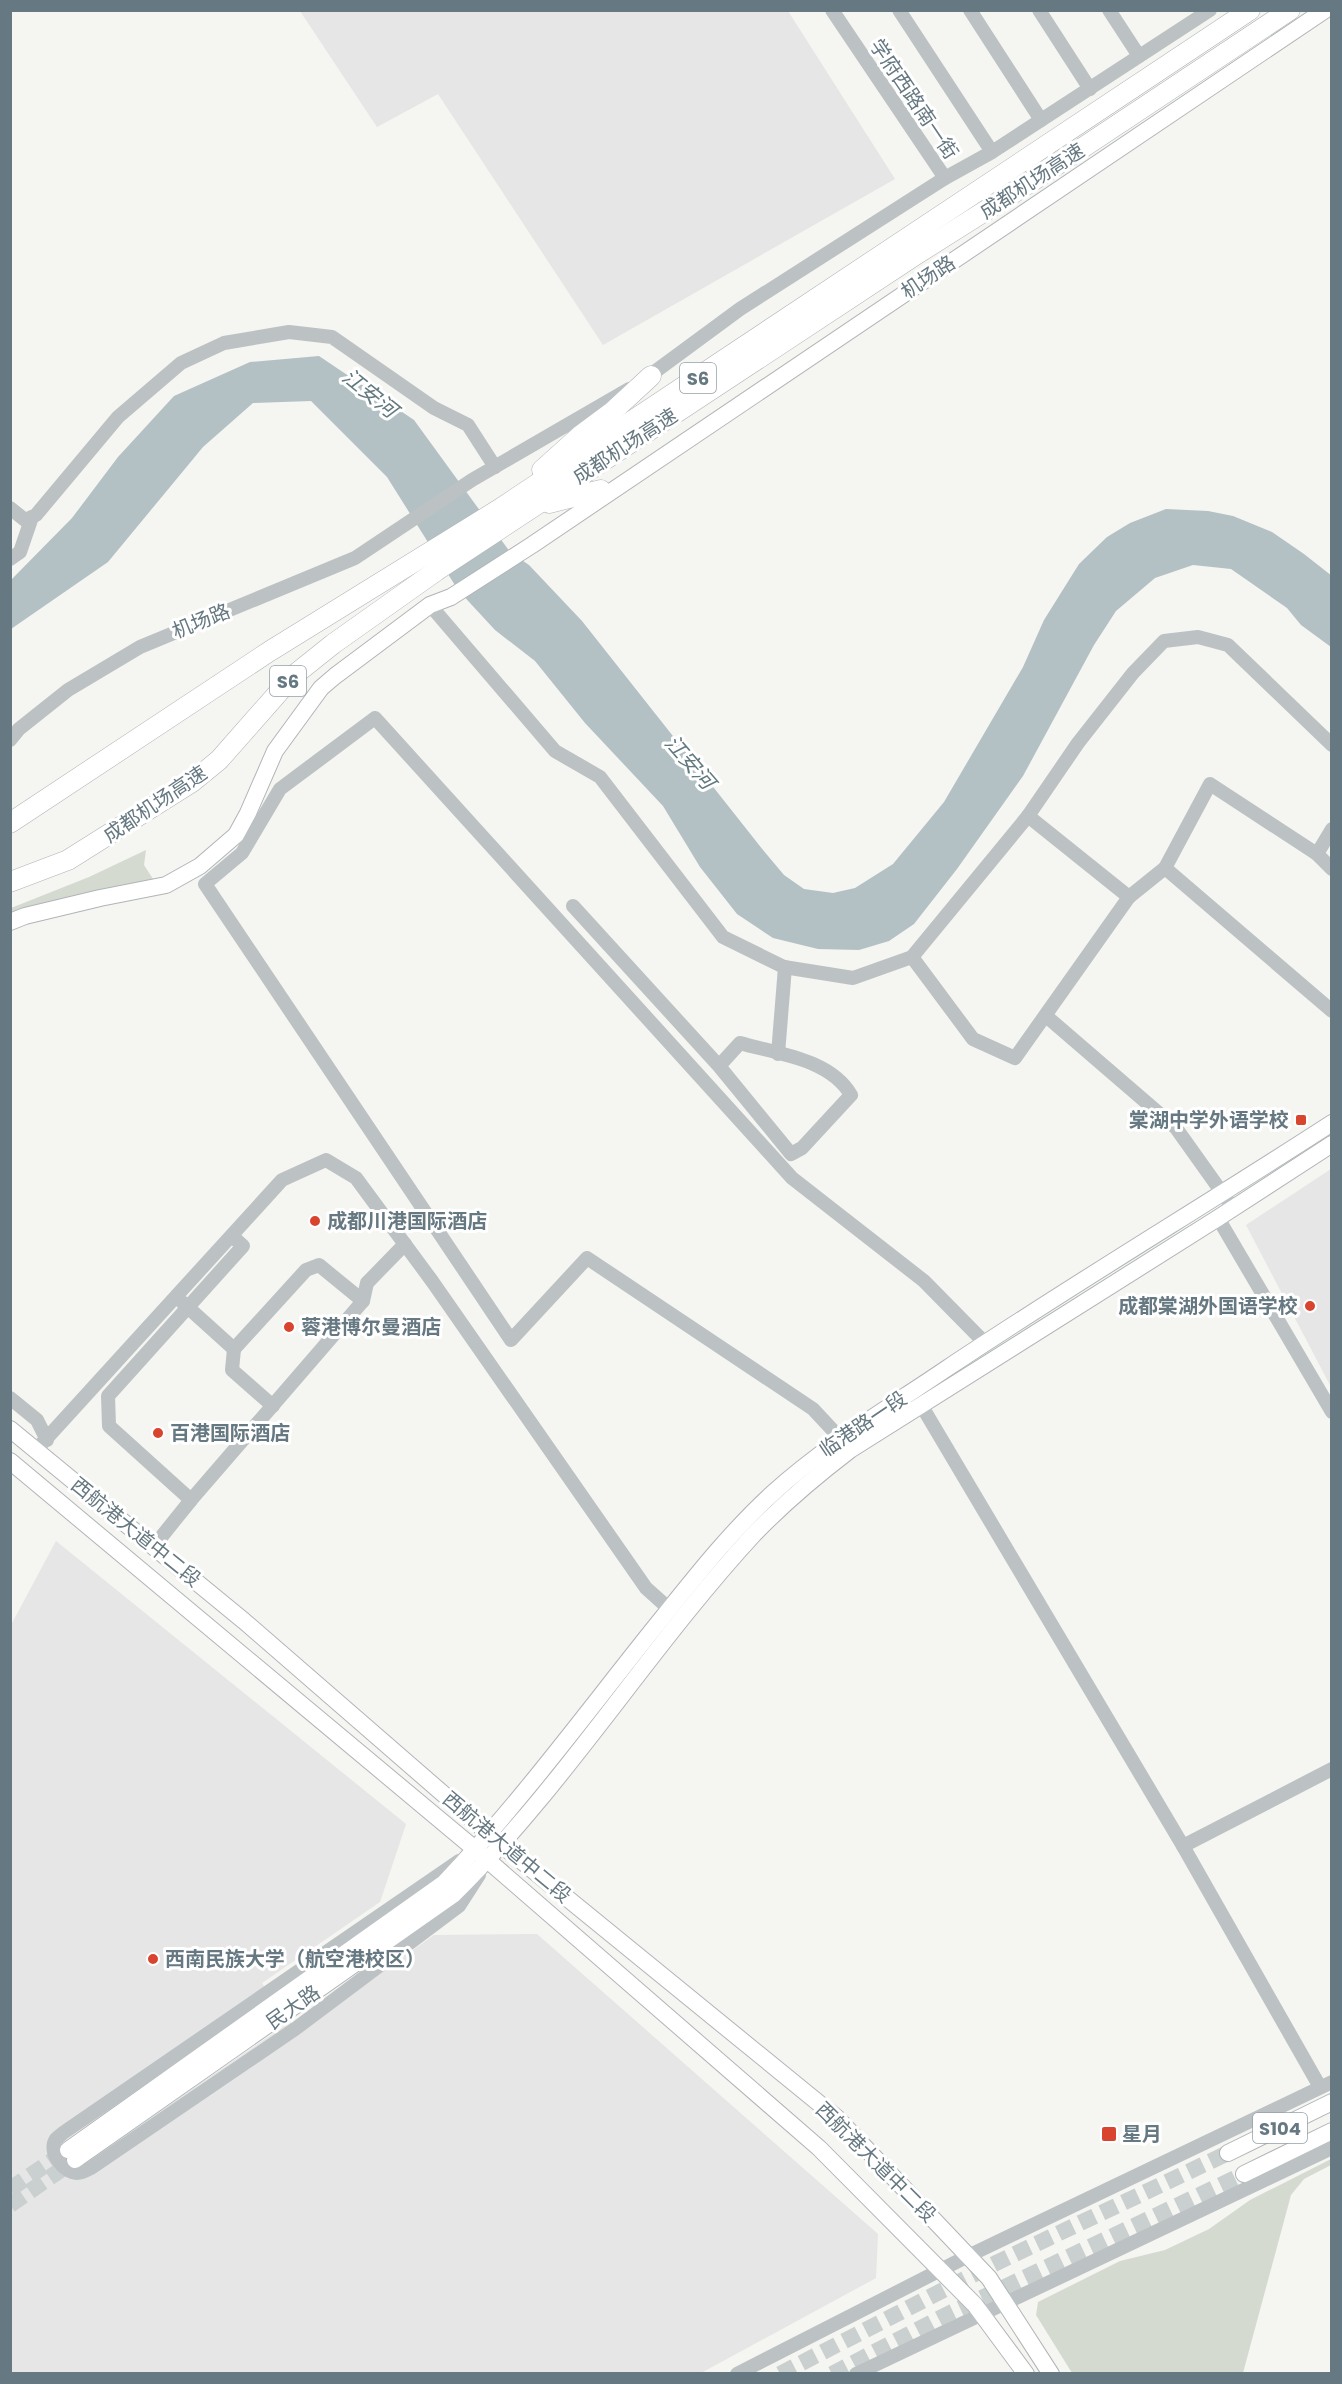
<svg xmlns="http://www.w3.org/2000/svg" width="1342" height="2384" font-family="Poppins,'Noto Sans SC',sans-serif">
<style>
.built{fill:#e5e6e5}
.green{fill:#d5dad1}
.water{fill:#b3c1c4}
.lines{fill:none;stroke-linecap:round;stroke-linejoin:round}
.major-tunnel{stroke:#cad0cf;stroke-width:16;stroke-dasharray:16 8;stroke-linecap:butt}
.major-casing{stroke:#b0b5b8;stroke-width:18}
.highway-casing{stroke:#afb4b6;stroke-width:21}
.minor{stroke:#bcc1c3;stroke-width:14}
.major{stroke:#fff;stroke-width:16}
.highway{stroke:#fff;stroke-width:20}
.poi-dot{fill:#d8442e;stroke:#fff;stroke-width:2}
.labels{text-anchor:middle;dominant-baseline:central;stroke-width:6;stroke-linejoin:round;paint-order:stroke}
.shield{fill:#fff;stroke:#94a0a7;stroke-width:1.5}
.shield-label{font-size:18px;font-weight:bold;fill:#667881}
.street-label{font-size:20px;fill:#667881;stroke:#fff}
.poi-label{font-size:20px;font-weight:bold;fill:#667881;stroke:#fff;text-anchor:start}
.water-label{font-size:21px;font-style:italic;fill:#61797e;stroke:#fff}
</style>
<rect width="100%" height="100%" fill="#f5f5f1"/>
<!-- built -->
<g class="built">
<polygon points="300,11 788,11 895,179 603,345 438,94 377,127"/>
<polygon points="1331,1169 1331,1387 1246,1225"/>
<polygon points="56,1541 406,1824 380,1902 262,1983 275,2002 62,2141 79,2166 290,2022 298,2032 434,1935 537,1934 878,2234 876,2278 701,2373 11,2374 11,1625"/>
</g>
<!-- green -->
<g class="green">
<polygon points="146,850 144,865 155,882 11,917 11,908 89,877"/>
<polygon points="1331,2159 1331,2165 1304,2179 1291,2195 1243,2373 1072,2373 1036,2315 1038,2302 1120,2261 1165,2250 1209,2229 1250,2200"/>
</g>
<!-- water -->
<polygon class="water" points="319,356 414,420 510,552 529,565 582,621 763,850 784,875 804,889 833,893 855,888 893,864 944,802 1023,667 1044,620 1079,564 1107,537 1130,523 1166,509 1208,511 1233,516 1272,532 1304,554 1332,576 1331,647 1301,625 1287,608 1231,569 1193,565 1155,578 1116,611 1094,645 1023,776 957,869 914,924 889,941 859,950 818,949 773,938 737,914 700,867 663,806 585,723 535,661 495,630 458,590 387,477 311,401 253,403 203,447 108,562 11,629 11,580 72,518 118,457 174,396 250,362"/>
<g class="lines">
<!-- major-tunnel -->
<g class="major-tunnel">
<polyline points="10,2189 68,2150"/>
<polyline points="10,2205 75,2160"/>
<polyline points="780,2374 996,2263 1228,2153"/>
<polyline points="832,2374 952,2312 1244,2174"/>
</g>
<!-- major casing -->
<g class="major-casing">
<g id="major">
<polyline points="10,922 25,916 100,898 166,885 200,866 236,835 248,813 275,751 321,688 335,676 430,605 451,597 532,545 1325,10"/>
<polyline points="10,1429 244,1621 502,1845 837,2118 989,2278 1051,2374"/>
<polyline points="10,1461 476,1850 819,2148 975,2305 1026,2374"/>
<path d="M68,2150l376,-267c76,-80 142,-170 211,-256 37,-46 74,-94 118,-134 53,-48 114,-84 173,-124 127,-85 258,-163 386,-246"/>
<polyline points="1228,2153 1332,2102"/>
<path d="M75,2160l378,-265c112,-110 195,-246 301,-361 30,-31 62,-58 96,-84l368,-232 114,-74"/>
<polyline points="1244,2174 1332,2131"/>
</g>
</g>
<!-- highway casing -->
<g class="highway-casing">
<g id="highway">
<polyline points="542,470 581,435 612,412 651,376"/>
<polyline points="549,503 601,490"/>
<polyline points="10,823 270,651 498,510 1250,10"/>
<polyline points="10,882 68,860 192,782 219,760 293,676 333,644 436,571 917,254 1034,180 1290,10"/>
</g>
</g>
<!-- minor -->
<g class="minor">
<polyline points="832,10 945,178"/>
<polyline points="899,10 992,152"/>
<polyline points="970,10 1041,120"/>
<polyline points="1039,10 1090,89"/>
<polyline points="1109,10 1139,56"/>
<polyline points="645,379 740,309 945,178 992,152 1210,10"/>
<polyline points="10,508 25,520 36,515 118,417 181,363 224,343 289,332 332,337 434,408 468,425 495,467"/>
<polyline points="10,559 20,552 32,517"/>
<polyline points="430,605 555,751 600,777 723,937 784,967 853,978 912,957 1028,816 1078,743 1133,673 1164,641 1198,637 1228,645 1332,745"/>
<polyline points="10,740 19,729 68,690 140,647 355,558 472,480 629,389"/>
<polyline points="1028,816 1129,897"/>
<polyline points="1317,854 1332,829"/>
<polyline points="1165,868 1332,1011"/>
<path d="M573,906l146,160 21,-23c38,11 90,16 111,52l-49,53 -11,6 -72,-88"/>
<polyline points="912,957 973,1039 1015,1058 1129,897 1165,868 1210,784 1317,854 1332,869"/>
<polyline points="1046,1016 1176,1128 1233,1208"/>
<polyline points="778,1054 785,967"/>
<polyline points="1218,1218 1332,1412"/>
<polyline points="182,1302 234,1349 232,1370 273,1406"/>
<polyline points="234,1349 306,1270 319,1265 363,1301"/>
<polyline points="10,1398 37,1420 47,1440"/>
<polyline points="917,1398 1183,1846 1320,2087"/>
<polyline points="840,1438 813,1409 587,1258 511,1340 205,884 242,853 280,789 375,718 792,1178 924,1281 985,1343"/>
<polyline points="36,1450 282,1180 326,1160 356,1178 432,1281 646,1588 676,1615"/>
<polyline points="191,1500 109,1426 108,1396 243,1246 232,1236"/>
<polyline points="154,1546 191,1500 363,1301 367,1283 405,1244"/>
<polyline points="1183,1846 1332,1769"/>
<path d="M459,1861l-396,272c-2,2 -5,4 -7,6 -9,13 8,34 21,34 5,0 10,-3 14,-5l204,-139 164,-123 20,-31"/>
<polyline points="737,2374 968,2256 1332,2082"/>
<polyline points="856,2374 1332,2148"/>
</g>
<!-- major -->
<use href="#major" class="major"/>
<!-- highway -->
<use href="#highway" class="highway"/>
</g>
<!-- markers -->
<g class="poi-dot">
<rect x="1295" y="1114" width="12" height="12" rx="3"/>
<circle cx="315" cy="1221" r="6"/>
<circle cx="1310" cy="1306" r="6"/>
<circle cx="289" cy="1327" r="6"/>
<circle cx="158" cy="1433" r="6"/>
<circle cx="153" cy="1959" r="6"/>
<rect x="1101" y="2126" width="16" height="16" rx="3"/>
</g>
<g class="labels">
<!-- shield labels -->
<g class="shield">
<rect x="680" y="363" width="36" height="30" rx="4.5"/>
<rect x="270" y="666" width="36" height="30" rx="4.5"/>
<rect x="1253" y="2113" width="54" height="30" rx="4.5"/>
</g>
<g class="shield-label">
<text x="698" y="378">S6</text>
<text x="288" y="681">S6</text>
<text x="1280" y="2128">S104</text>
</g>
<!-- street labels -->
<g class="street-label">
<text transform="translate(914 99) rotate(56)">学府西路南一街</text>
<text transform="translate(1032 181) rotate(-33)">成都机场高速</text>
<text transform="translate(928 277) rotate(-34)">机场路</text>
<text transform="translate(625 446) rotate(-33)">成都机场高速</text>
<text transform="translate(201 621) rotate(-22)">机场路</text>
<text transform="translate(155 804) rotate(-34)">成都机场高速</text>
<text transform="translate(863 1424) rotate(-34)">临港路一段</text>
<text transform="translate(136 1532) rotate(39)">西航港大道中二段</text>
<text transform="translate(507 1847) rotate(40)">西航港大道中二段</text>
<text transform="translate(293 2007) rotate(-35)">民大路</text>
<text transform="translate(876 2162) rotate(45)">西航港大道中二段</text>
</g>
<!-- poi labels -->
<g class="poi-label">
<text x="1289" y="1120" text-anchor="end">棠湖中学外语学校</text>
<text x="327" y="1221">成都川港国际酒店</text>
<text x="1298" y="1306" text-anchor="end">成都棠湖外国语学校</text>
<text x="301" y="1327">蓉港博尔曼酒店</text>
<text x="170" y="1433">百港国际酒店</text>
<text x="165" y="1959">西南民族大学（航空港校区）</text>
<text x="1122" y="2134">星月</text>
</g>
<!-- water labels -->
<g class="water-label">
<text transform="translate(370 393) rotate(39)">江安河</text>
<text transform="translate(690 762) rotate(49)">江安河</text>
</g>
</g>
<!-- border -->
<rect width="1342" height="2384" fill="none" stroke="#667881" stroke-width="24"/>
</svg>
